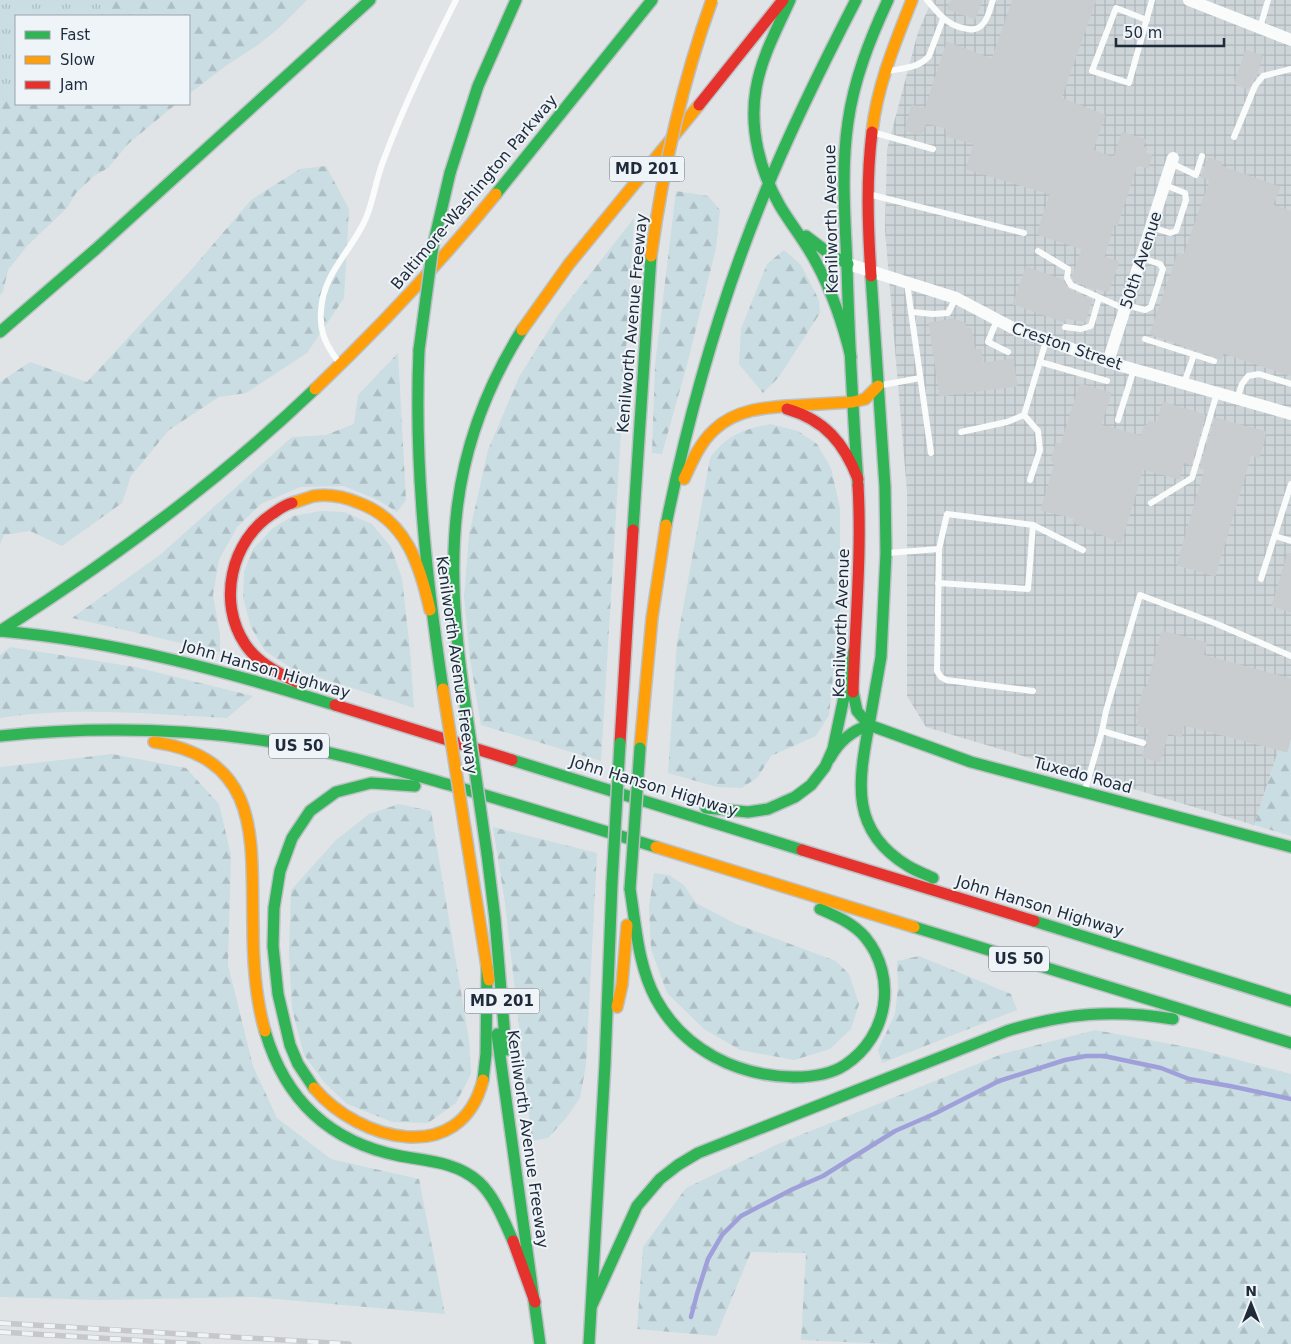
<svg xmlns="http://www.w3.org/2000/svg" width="1291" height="1344" font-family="'DejaVu Sans',sans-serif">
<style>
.industrial{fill:url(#industrial-grid)}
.forest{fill:url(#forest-firs)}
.park{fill:url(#park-tufts)}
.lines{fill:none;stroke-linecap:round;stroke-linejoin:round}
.stream{stroke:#9fa0d9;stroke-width:4.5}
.building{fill:#cacdd0;stroke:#cacdd0}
.fast-casing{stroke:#bdc2c7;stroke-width:14}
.slow-casing{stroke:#bdc2c7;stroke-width:14}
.jam-casing{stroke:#bdc2c7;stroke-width:14}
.lane{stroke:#fafbfb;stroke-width:6}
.street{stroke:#fafbfb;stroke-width:12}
.fast{stroke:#30b455;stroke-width:11}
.slow{stroke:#ff9f0a;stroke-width:11}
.jam{stroke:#e5322d;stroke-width:11}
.rail-casing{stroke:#c6c7ca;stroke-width:5.5}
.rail{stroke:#eef4f7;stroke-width:4;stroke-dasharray:11;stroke-linecap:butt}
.fast-bridge-casing{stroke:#bbbfc4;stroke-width:14;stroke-linecap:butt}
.slow-bridge-casing{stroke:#bbbfc4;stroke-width:14;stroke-linecap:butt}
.fast-bridge{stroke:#30b455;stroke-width:11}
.slow-bridge{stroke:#ff9f0a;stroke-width:11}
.labels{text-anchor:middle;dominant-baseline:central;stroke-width:4;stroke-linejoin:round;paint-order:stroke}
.shield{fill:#eef4f7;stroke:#5d6773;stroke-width:1}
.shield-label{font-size:15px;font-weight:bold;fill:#1f2a3b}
.street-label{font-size:16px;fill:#1f2a3b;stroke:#eef4f7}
</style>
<defs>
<pattern id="industrial-grid" width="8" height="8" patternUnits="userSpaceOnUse" patternTransform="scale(1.25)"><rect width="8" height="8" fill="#ced5d9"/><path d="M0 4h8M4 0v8" fill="none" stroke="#b0b7bb"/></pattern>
<pattern id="forest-firs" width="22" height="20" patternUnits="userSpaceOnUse" patternTransform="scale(1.25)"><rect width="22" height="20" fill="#c9dde2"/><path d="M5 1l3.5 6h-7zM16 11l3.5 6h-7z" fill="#acbec3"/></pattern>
<pattern id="park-tufts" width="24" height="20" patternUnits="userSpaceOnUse" patternTransform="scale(1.25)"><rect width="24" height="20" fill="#c9dde2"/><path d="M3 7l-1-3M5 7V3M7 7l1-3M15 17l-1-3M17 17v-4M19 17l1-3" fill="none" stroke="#acbec3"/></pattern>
</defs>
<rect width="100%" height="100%" fill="#e1e4e7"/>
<!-- industrial -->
<polygon class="industrial" points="932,0 1291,0 1291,712 1254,825 926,727 907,696 907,492 885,230 887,149 918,32"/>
<!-- forest -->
<g class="forest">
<polygon points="73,0 307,0 279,28 258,45 227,65 189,94 189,16 55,16"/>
<polygon points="16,49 16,104 176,104 128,144 108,168 94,176 76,193 67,208 27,246 8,270 3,292 0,295 0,65"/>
<polygon points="326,166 349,209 344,298 307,353 246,393 219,397 169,430 131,476 122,503 62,546 30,531 4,535 0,544 0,382 30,362 87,382 191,270 251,200 300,169"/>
<polygon points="676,191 708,196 720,210 716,248 688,361 662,454 652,453 655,365"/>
<polygon points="634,218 601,761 481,725 470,659 464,597 469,535 488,450 519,377 558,315"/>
<polygon points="784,250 801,265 819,300 820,313 779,377 763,393 739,364 741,329 767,264"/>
<polygon points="398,353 406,500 397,512 378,500 344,486 300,487 261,504 237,527 219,560 213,595 220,635 220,652 72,618 161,554 292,437 326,435 354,424 358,395"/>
<path d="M770,424l28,7 19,13 14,24 9,40v102l-11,105 -13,21 -45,20 -13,21 -16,11 -25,-1 -49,-14 9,-131 33,-184c17,-23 32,-28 60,-34z"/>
<polygon points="321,511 344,512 372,524 391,547 402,578 410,650 414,708 293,669 265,651 251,627 243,598 244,572 253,549 273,528 293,516"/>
<path d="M10,647l125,20 118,29 -26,22c-76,-4 -152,-12 -227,0v-63z"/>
<polygon points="1291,712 1291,836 1254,825"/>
<polygon points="112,754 186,768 219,804 231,855 228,965 253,1066 277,1118 331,1159 419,1179 445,1314 254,1297 101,1300 0,1297 0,767"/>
<polygon points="399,804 431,811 469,1040 471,1074 456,1103 428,1123 392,1122 347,1104 324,1082 304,1055 292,1009 289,952 291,890 336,840 369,814"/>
<polygon points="493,827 597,853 586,1065 580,1098 566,1118 548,1138 532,1141 505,903"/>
<polygon points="654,873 669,875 684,885 696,903 736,924 836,961 849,974 859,1004 851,1029 830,1049 794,1060 740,1050 704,1029 667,993 651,949 649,907"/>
<polygon points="919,956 1011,994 1017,1010 882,1063 878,1050 895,1014 898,987 897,961"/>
<polygon points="1095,1030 1198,1049 1291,1074 1291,1344 890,1344 801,1340 806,1253 751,1252 716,1336 637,1329 643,1247 686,1188 778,1144 1002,1054"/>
</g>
<!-- park -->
<polygon class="park" points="0,0 117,0 98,16 16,16 16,88 0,103"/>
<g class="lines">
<!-- stream -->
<polyline class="stream" points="691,1317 697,1294 708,1259 722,1235 741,1216 793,1189 823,1176 895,1131 934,1114 999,1081 1065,1060 1086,1056 1104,1056 1161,1068 1189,1079 1230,1086 1291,1099"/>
</g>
<!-- building -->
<g class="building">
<polygon points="952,0 982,0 975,19 947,9"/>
<polygon points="1013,0 1096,0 1061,98 1105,115 1093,150 1114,158 1122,132 1146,140 1143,147 1147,148 1145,153 1152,155 1148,168 1137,165 1117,226 1114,225 1104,257 1119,262 1108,292 1096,288 1095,290 1075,281 1072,277 1082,249 1037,234 1050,194 966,169 974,144 946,136 948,129 926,123 921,135 905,130 912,105 925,109 947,42 992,59"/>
<polygon points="1246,50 1263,56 1256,77 1248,89 1234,84"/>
<polygon points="1208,158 1222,162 1221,166 1280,187 1273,205 1291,211 1291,376 1223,353 1221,359 1150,334 1178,253 1184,255 1210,180 1201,177"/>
<polygon points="1026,267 1063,280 1068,289 1092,300 1085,322 1066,318 1064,322 1013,304"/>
<polygon points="953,319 965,323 966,328 971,328 975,350 981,349 983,363 1013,359 1017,386 940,396 929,323"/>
<polygon points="1080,384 1111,393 1101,425 1141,436 1145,425 1147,426 1149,421 1157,423 1163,402 1205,415 1191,465 1184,462 1179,479 1143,469 1121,543 1073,522 1074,518 1041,510 1055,463 1051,461 1056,443 1061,444"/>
<polygon points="1215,418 1266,432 1259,458 1251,455 1215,576 1177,565 1205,469 1200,468"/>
<polygon points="1288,553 1291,554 1291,612 1272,606"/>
<polygon points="1162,631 1207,643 1203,655 1291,679 1291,736 1287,752 1184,725 1181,737 1168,733 1160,762 1142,757 1145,748 1148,744 1147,740 1150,729 1137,725 1139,719 1136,718 1144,687 1147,688"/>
</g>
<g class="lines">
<!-- fast casing -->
<g class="fast-casing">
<g id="fast">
<path d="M790,0c-13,29 -29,58 -34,89 -7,40 4,82 24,117 12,20 27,38 37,58 16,30 26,60 34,93"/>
<polyline points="450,173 478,86 516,0"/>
<polyline points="496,194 652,0"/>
<polyline points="806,236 831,255 848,264"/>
<polyline points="0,332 96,249 370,0"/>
<path d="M419,350c-5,114 7,226 24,339"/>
<path d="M858,485c-5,-73 -9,-146 -11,-219 -2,-48 -6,-97 1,-144 6,-43 22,-83 40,-122"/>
<path d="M666,525c23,-113 54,-223 98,-330 27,-67 59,-131 92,-195"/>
<polyline points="633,530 651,256"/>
<path d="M0,631c115,10 225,40 335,74"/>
<path d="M0,631c112,-71 219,-150 315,-242"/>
<polyline points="853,692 857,711 869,725 971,762 1291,847"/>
<path d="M464,695c-19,-137 -18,-244 58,-365"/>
<polyline points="869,725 881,657 886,553 885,487 871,276"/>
<path d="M0,736c89,-9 178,-8 267,5 62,9 123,27 183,44 69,20 138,41 206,62"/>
<path d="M830,758c9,-17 21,-27 39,-33 -11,58 -19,106 39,141 8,5 17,8 25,12"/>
<polyline points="512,760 802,850"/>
<polyline points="706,808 748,812 768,809 795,797 811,785 825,767 833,749 854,650"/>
<polyline points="487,854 495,919 506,1050"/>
<path d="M630,889c6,37 8,77 26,110 28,51 81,77 138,78 17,0 36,-2 51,-12 43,-28 53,-88 20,-128 -12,-14 -29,-21 -45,-28"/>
<polyline points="1034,921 1291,1001"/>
<polyline points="914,927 1291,1043"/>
<path d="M265,1031c20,69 64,111 135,125 27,5 57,6 79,26 16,15 25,39 34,59"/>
<polyline points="497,1034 540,1344"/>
<polyline points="483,1080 486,1054 487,967"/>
<polyline points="314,1088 298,1064 290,1045 278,994 273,946 274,908 280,871 292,838 310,811 336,792 371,783 415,786"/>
<path d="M592,1305l45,-99 23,-27 18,-14 20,-12 309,-122c58,-18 106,-22 166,-12"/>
<polyline points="589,1344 605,1064 612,883"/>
</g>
</g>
<!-- slow casing -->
<g class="slow-casing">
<g id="slow">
<path d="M872,132c5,-46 23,-89 40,-132"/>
<polyline points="522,330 569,264 699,105"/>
<path d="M315,389c65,-62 125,-126 181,-195"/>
<path d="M684,479c8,-17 15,-35 30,-49 24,-23 58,-23 89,-25 17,-1 33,-2 50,-3l12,-3 13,-13"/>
<path d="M292,503c7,-2 15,-5 22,-7 15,-2 31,1 45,7 47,17 61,62 71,107"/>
<path d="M154,742c109,16 97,99 99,184 0,35 2,71 12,105"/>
<polyline points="640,748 652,618 666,525"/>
<polyline points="656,847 914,927"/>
<polyline points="468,848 489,980"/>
<polyline points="617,1007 622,985 627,925"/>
<path d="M314,1088c45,53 147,80 169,-8"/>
</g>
</g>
<!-- jam casing -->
<g class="jam-casing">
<g id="jam">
<polyline points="699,105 783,0"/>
<path d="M871,276c-3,-48 -5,-96 1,-144"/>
<path d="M787,409c38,11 57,34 71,70"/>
<path d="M292,503c-8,2 -14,7 -20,11 -41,27 -55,88 -27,130 12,18 32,29 52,38"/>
<path d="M853,692c2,-69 9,-138 5,-207"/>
<polyline points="335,705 512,760"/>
<polyline points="620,743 633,530"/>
<polyline points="802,850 1034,921"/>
<polyline points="513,1241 535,1302"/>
</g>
</g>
<!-- lane -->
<g class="lane">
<path d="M927,0c12,14 21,27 41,29 5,1 10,0 14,-4 6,-5 8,-17 11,-25"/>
<polyline points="1147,20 1116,8 1092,71 1129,83 1152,0"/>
<polyline points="1260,28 1268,0"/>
<path d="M889,71c14,-3 30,-3 40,-15l14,-37"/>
<polyline points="872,132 933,149"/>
<polyline points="1234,137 1255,86 1263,76 1291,69"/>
<polyline points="1171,163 1196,175 1202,156"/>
<polyline points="868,194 1024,233"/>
<polyline points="1151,227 1170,233 1176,231 1186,200 1185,193 1165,185"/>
<polyline points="1038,251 1068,269 1067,278 1071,285 1125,309"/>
<polyline points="907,283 931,453"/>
<polyline points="1126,305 1145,310 1151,307 1163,269 1160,264 1141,258"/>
<polyline points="911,312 933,314 948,313 956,298"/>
<polyline points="997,320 988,342 1008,352"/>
<polyline points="1065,327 1081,329 1091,326 1099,298"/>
<polyline points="1145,339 1214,361"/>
<path d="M338,361c-15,-19 -20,-35 -16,-59 5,-32 32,-55 44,-84 8,-19 10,-40 18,-59 20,-54 46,-107 72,-159"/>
<polyline points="1040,362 1107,381"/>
<polyline points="1184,383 1194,355"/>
<polyline points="882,385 920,378"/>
<polyline points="1237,399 1242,384 1248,376 1259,374 1291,384"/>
<polyline points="1024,415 1038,431 1040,450 1030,480"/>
<polyline points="1118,420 1134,369"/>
<polyline points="961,432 1007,422 1024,415 1046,341"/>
<polyline points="1151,503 1192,478 1217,393"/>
<polyline points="1275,536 1291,541"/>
<polyline points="939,549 937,671 941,677 946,680 1033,691"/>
<polyline points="887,553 939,549 947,514 1033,525 1083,550"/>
<polyline points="1261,579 1291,484"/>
<polyline points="938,583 1028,589 1033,525"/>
<polyline points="1102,731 1143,743"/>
<polyline points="1085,790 1102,731 1106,711 1140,595 1217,624 1291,656"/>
</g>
<!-- street -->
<g class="street">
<polyline points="1189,0 1291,40"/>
<polyline points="848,264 956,298 1011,327 1108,362 1291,414"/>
<polyline points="1108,362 1173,158"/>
</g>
<!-- fast -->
<use href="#fast" class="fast"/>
<!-- slow -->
<use href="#slow" class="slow"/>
<!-- jam -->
<use href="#jam" class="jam"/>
<!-- rail casing -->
<g class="rail-casing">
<g id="rail">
<polyline points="0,1323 349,1344"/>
<polyline points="0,1332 198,1344"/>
</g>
</g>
<!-- rail -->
<use href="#rail" class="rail"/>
<!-- fast-bridge casing -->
<g class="fast-bridge-casing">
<g id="fast-bridge">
<polyline points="419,350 433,246 450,173"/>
<polyline points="464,695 487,854"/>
<polyline points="612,883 620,743"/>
<polyline points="630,889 640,748"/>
</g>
</g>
<!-- slow-bridge casing -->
<g class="slow-bridge-casing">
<g id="slow-bridge">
<path d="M651,256c12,-88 31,-173 61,-256"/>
<polyline points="443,689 468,848"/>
</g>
</g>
<!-- fast-bridge -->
<use href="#fast-bridge" class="fast-bridge"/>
<!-- slow-bridge -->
<use href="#slow-bridge" class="slow-bridge"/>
</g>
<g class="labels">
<!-- shield labels -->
<g class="shield">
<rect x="609.5" y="156.5" width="75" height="25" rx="4"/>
<rect x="269" y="733.5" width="60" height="25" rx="4"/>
<rect x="989" y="946.5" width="60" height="25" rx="4"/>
<rect x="464.5" y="988.5" width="75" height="25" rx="4"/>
</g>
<g class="shield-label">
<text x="647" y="169">MD 201</text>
<text x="299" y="746">US 50</text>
<text x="1019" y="959">US 50</text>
<text x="502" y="1001">MD 201</text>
</g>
<!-- street labels -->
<g class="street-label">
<text transform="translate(474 192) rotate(-50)">Baltimore-Washington Parkway</text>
<text transform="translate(831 219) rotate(-91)">Kenilworth Avenue</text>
<text transform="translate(1141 260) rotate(-72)">50th Avenue</text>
<text transform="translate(632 323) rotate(-85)">Kenilworth Avenue Freeway</text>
<text transform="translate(1067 346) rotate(19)">Creston Street</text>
<text transform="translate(841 623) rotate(-88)">Kenilworth Avenue</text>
<text transform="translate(457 665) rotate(82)">Kenilworth Avenue Freeway</text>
<text transform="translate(266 669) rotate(16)">John Hanson Highway</text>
<text transform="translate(1083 775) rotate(15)">Tuxedo Road</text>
<text transform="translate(654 786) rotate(17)">John Hanson Highway</text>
<text transform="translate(1040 906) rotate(17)">John Hanson Highway</text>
<text transform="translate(528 1139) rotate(82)">Kenilworth Avenue Freeway</text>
</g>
</g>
<!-- legend -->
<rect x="15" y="15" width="175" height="90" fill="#eef4f7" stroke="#9ba3ac"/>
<rect x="25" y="31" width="25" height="8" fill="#30b455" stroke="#9ba3ac"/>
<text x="60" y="40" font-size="15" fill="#1f2a3b">Fast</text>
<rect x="25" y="56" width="25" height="8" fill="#ff9f0a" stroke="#9ba3ac"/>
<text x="60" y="65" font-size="15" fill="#1f2a3b">Slow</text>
<rect x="25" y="81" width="25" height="8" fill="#e5322d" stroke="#9ba3ac"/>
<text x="60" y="90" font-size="15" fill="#1f2a3b">Jam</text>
<!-- north arrow -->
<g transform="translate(1251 1304)" stroke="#eef4f7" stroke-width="4" paint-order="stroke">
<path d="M0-4L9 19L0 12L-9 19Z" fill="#1f2a3b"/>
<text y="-8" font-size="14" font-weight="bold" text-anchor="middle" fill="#1f2a3b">N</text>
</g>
<!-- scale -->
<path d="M1116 38v8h108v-8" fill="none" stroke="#1f2a3b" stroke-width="2.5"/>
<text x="1124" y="38" font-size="15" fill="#1f2a3b" stroke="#eef4f7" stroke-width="4" paint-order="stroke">50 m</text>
</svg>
